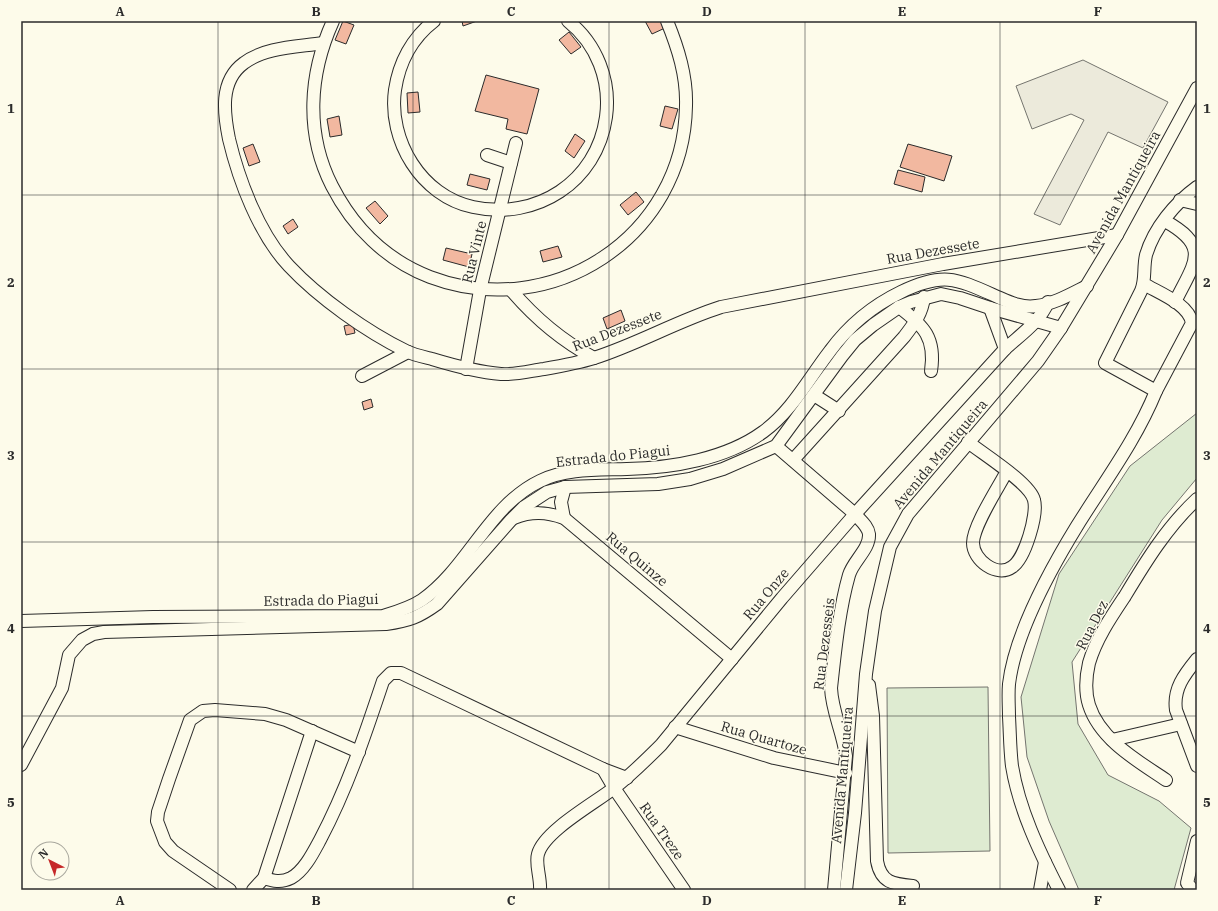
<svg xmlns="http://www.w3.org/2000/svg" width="1218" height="911" font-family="'IBM Plex Serif',serif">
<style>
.green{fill:#deebd1;stroke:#74746e}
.parking{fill:#eceadb;stroke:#74746e}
.building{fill:#f2b8a0;stroke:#2b2b2b}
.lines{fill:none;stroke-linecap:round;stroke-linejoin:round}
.minor-casing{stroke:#2b2b2b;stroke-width:14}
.minor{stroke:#fdfbea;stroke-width:12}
.grid{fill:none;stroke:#2b2b2b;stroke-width:1;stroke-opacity:0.55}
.labels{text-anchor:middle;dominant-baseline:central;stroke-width:3;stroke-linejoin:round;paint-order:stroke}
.street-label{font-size:14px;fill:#2b2b2b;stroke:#fdfbea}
.neatline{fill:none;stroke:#2b2b2b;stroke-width:1.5}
.grid-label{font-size:13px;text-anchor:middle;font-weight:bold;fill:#2b2b2b}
</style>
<rect width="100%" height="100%" fill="#fdfbea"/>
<!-- green -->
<g class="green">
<polygon points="1197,413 1197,478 1162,520 1072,662 1078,724 1108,775 1159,801 1191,828 1174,890 1079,890 1049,821 1027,757 1021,697 1059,574 1130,466"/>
<polygon points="988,687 990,851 888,853 887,688"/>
</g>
<!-- parking -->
<polygon class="parking" points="1083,60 1168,102 1143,148 1108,132 1060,225 1034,214 1084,120 1071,114 1032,129 1016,86"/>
<!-- building -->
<g class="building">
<polygon points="343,21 354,25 346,44 335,40"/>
<polygon points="462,21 477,21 463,26"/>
<polygon points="645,21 661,21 665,28 652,34"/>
<polygon points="569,32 581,47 571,54 559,40"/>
<polygon points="486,75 539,89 527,134 506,129 508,119 475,111"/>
<polygon points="418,92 420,112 408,113 407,93"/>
<polygon points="665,106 678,109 672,129 660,126"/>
<polygon points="339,116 342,135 330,137 327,119"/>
<polygon points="575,134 585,141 574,158 565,151"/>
<polygon points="253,144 260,162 249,166 243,148"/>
<polygon points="908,144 952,156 944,181 900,167"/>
<polygon points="898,170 925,177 922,192 894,184"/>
<polygon points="470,174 490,179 487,190 467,185"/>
<polygon points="636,192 644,202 628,215 620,205"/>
<polygon points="375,201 388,216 380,224 366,208"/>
<polygon points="293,219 298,227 288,234 283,226"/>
<polygon points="558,246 562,257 543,262 540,251"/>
<polygon points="446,248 472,254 469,267 443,260"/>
<polygon points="621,310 625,321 607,329 603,318"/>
<polygon points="353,324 355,333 346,335 344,326"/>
<polygon points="371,399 373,407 364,410 362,402"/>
</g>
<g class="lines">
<!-- minor casing -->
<g class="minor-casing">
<g id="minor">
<path d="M333,21c-24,53 -28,112 -1,165 21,41 54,74 98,91 121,46 254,-40 256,-171 1,-30 -8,-58 -19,-85"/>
<path d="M434,21c-22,17 -35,42 -39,69 -7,50 26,106 78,117 63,14 124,-25 133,-90 5,-36 -9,-73 -38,-96"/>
<path d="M323,43c-25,4 -58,4 -79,20 -25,18 -20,51 -15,76 10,42 30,95 60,127 30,32 78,66 117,85 8,4 18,6 26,8 23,7 45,13 69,15 14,1 29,-3 43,-5 17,-3 34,-6 50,-11 44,-14 83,-37 127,-51l222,-43 174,-29"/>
<polyline points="487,155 511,163"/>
<polyline points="1180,200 1197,204"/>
<path d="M1165,221c47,26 29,42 10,81"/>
<path d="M1144,284c15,9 45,20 48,39l-36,68 -51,-28 36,-72c5,-11 2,-23 5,-36 8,-27 29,-52 51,-68"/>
<path d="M511,290c23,27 51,51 83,68"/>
<path d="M899,307c25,19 37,31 32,64"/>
<path d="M1005,349c15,-14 35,-27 43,-47"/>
<polyline points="466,369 480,290 516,143"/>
<polyline points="362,376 408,352"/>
<polyline points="814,395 839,411"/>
<path d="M968,442c15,12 62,41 66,58 4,14 -9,59 -22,67 -15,11 -39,-7 -39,-24 0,-17 25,-55 34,-72"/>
<path d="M776,446l79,68c5,6 13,12 14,20 1,15 -16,27 -20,41 -10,35 -14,77 -18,113 1,24 12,44 15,68l-12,134"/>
<path d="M793,460l111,-123c10,-13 18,-23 20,-40"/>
<path d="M514,518c18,-7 32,-6 50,0l168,141"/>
<polyline points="564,518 561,502 565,487"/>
<path d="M21,621l132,-4 230,-1c13,-4 27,-8 39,-16 46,-32 66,-94 118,-119 26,-13 59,-11 87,-12 45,-1 99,-10 136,-37 29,-21 46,-54 67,-81 19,-26 42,-45 71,-59 44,-21 56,-13 99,6 11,5 23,10 36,8 18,-2 35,-12 51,-20"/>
<path d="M1197,659c-13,16 -24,30 -21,51l21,56"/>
<path d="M869,685l4,31 4,145c4,22 16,23 36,25"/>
<polyline points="675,727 774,758 846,773"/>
<polyline points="1112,740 1181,724"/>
<path d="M21,765l41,-77 7,-33 13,-15 11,-6 11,-2 282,-8c23,-3 33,-7 51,-20l74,-84 13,-13 23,-15 18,-5 93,-3 32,-5 33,-10 53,-23 66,-90 13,-16 18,-15 26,-18 12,-5 30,-8 19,4 30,10 71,20"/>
<polyline points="603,769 614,788 684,890"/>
<path d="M1166,780c-28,-19 -66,-40 -77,-75 -4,-13 -3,-29 0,-42 7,-24 22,-46 36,-67 21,-35 42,-69 72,-97"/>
<path d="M264,878c9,3 17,5 27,0 13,-7 22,-25 29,-38 27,-51 45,-105 63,-159l8,-8h10l202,96 24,9"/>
<polyline points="230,890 173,851 165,842 157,821 158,812 169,779 190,720 203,711 215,710 265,714 286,720 359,752"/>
<polyline points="253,890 264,878 312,731"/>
<path d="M540,890c1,-12 -5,-26 -2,-36 6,-23 57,-51 76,-66 17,-13 32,-28 47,-43l121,-147 73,-84 150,-165 -15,-41"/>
<polyline points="846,890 855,813 866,674 875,611 890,547 908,514 1038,361 1061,328 1117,235 1197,88"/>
<polyline points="1040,890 1045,862"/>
<path d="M1059,890c-20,-39 -40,-81 -47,-124 -2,-16 -2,-33 -3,-49 0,-10 -1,-22 0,-33 6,-51 41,-114 68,-158 28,-45 59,-86 79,-135"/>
<polyline points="1193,890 1187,883 1197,841"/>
</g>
</g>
<!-- minor -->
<use href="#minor" class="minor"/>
</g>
<!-- grid -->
<path class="grid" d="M218,21v869M413,21v869M609,21v869M805,21v869M1000,21v869M21,195h1176M21,369h1176M21,542h1176M21,716h1176"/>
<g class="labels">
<!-- street labels -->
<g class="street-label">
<text transform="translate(1123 192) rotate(-61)">Avenida Mantiqueira</text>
<text transform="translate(933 251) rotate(-10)">Rua Dezessete</text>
<text transform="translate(474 252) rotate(-76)">Rua Vinte</text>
<text transform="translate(617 330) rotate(-21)">Rua Dezessete</text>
<text transform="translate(940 454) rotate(-50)">Avenida Mantiqueira</text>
<text transform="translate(613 456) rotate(-6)">Estrada do Piagui</text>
<text transform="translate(637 559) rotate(40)">Rua Quinze</text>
<text transform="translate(766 594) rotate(-50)">Rua Onze</text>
<text transform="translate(321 600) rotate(-1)">Estrada do Piagui</text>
<text transform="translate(1092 625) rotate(-63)">Rua Dez</text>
<text transform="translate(824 644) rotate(-83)">Rua Dezesseis</text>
<text transform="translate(764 738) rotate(16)">Rua Quartoze</text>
<text transform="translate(842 775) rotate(-85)">Avenida Mantiqueira</text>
<text transform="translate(662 831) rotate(55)">Rua Treze</text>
</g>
</g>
<!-- border -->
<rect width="1218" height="911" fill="none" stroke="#fdfbea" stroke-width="44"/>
<!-- north arrow -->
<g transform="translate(50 861) rotate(318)"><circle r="19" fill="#fdfbea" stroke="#a9a89e"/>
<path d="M0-3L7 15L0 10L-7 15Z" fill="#c62828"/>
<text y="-6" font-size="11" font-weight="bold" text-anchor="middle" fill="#2b2b2b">N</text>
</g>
<rect x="22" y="22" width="1174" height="867" class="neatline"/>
<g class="grid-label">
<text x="120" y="16">A</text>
<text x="316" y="16">B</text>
<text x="511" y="16">C</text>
<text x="707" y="16">D</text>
<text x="902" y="16">E</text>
<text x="1098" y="16">F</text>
<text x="11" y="113">1</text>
<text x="1207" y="113">1</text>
<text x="11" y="287">2</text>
<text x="1207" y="287">2</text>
<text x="11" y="460">3</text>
<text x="1207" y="460">3</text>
<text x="11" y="633">4</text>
<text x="1207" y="633">4</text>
<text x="11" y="807">5</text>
<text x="1207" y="807">5</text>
<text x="120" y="905">A</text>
<text x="316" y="905">B</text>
<text x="511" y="905">C</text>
<text x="707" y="905">D</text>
<text x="902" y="905">E</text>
<text x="1098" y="905">F</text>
</g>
</svg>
